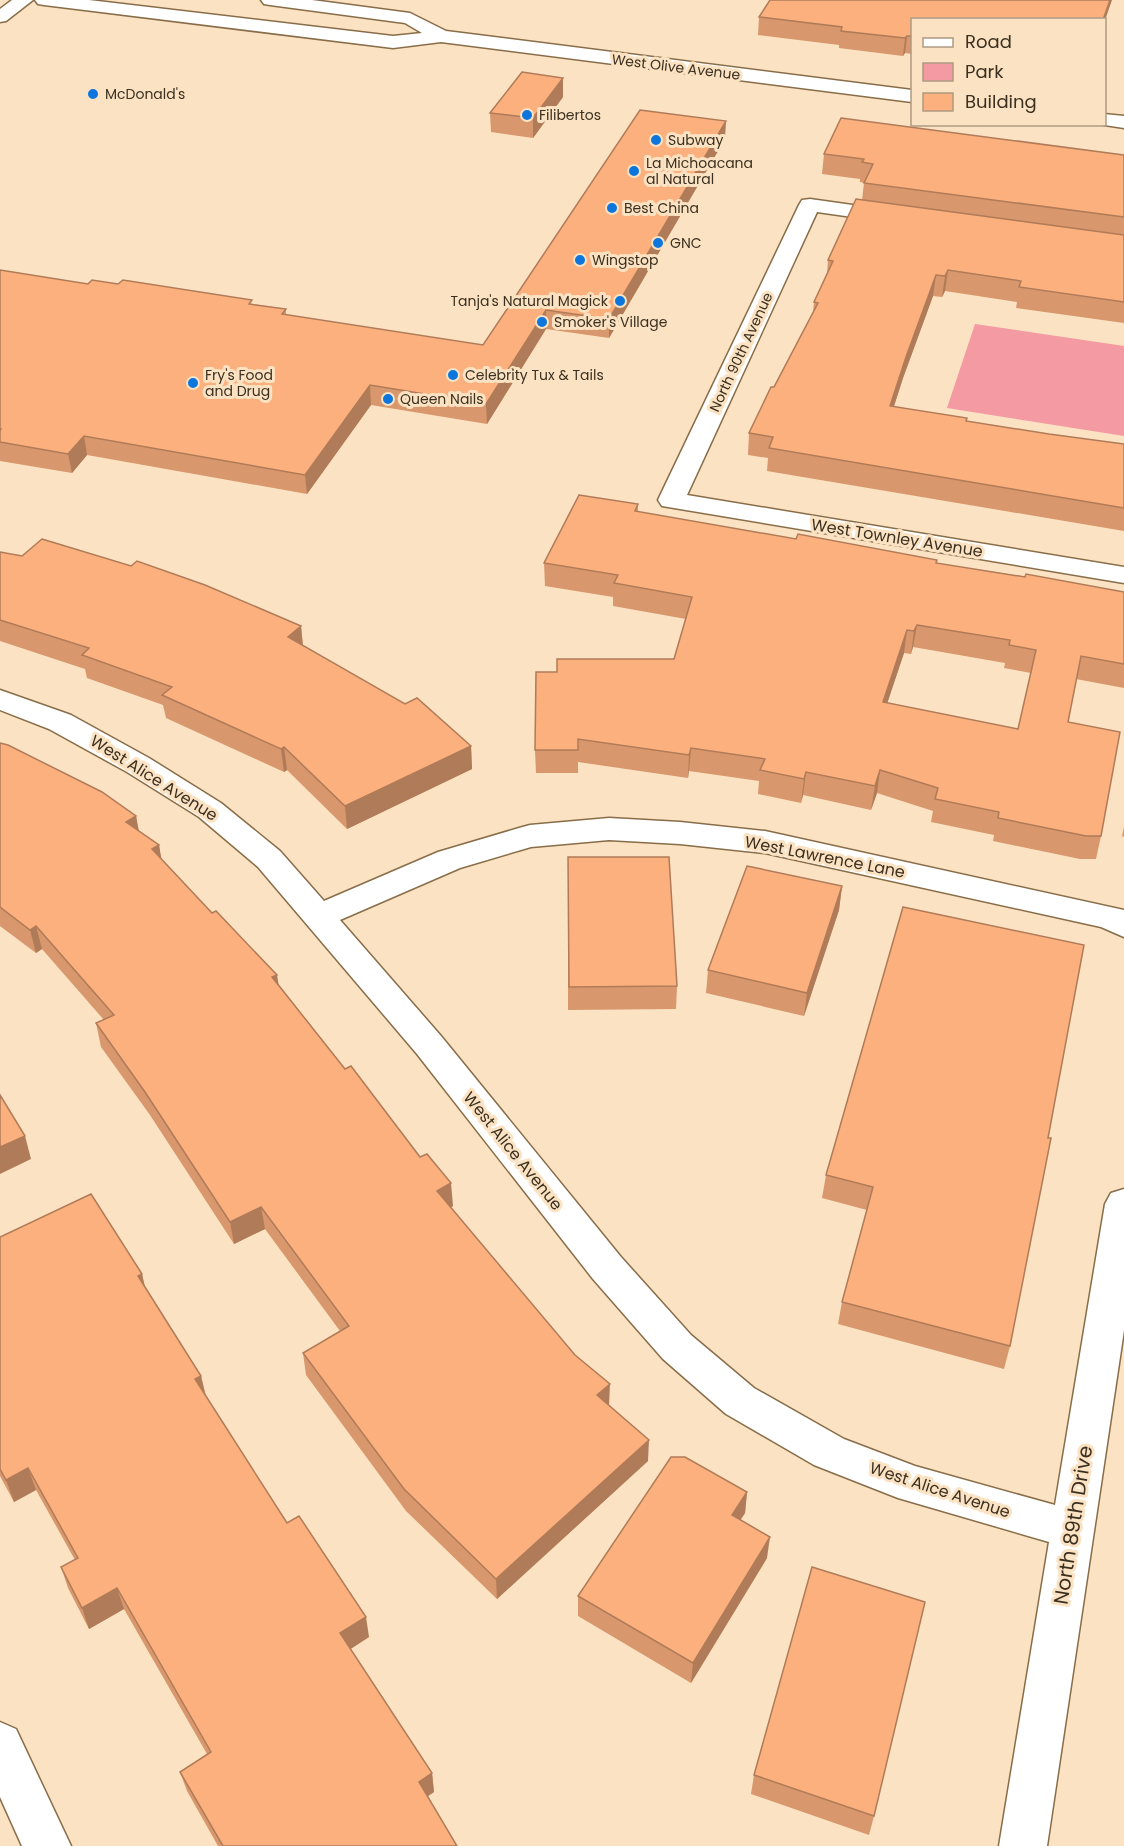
<svg xmlns="http://www.w3.org/2000/svg" width="1124" height="1846" font-family="Poppins,sans-serif">
<style>
.green{fill:#f49aa2}
.lines{fill:none;stroke-linecap:round;stroke-linejoin:round}
.minor-casing{stroke:#886d48;stroke-width:3}
.secondary-casing{stroke:#886d48;stroke-width:3}
.minor{fill:#fff;fill-rule:evenodd}
.secondary{fill:#fff;fill-rule:evenodd}
.wall{fill:#d8976c;fill-rule:evenodd}
.shaded-wall{fill:#b07b58}
.building{fill:#fbb07d;stroke:#b07b58;stroke-width:1.5;fill-rule:evenodd}
.poi-dot{fill:#0c76dd;stroke:#fbe2c2;stroke-width:2}
.labels{text-anchor:middle;dominant-baseline:central;stroke-width:6;stroke-linejoin:round;paint-order:stroke}
.far-street-label{font-size:14px;fill:#3b3020;stroke:#fbe2c2}
.far-poi-label{font-size:14px;fill:#3b3020;stroke:#fbe2c2;text-anchor:start}
.street-label{font-size:16px;fill:#3b3020;stroke:#fbe2c2}
.near-street-label{font-size:20px;fill:#3b3020;stroke:#fbe2c2}
</style>
<rect width="100%" height="100%" fill="#fbe2c2"/>
<!-- green -->
<polygon class="green" points="975,324 1124,346 1124,436 947,408"/>
<g class="lines">
<!-- minor casing -->
<g class="minor-casing">
<g id="minor">
<polygon points="810,199 895,211 903,212 906,217 903,222 895,223 817,212 687,495 1124,567 1124,583 662,506 658,500 799,205 802,200"/>
<polygon points="0,690 71,715 149,758 221,803 280,851 324,901 438,852 519,828 530,825 609,818 680,822 765,831 1124,910 1124,937 1101,927 765,853 680,844 609,840 531,847 460,868 340,920 441,1036 621,1257 691,1335 754,1388 844,1439 915,1466 1055,1505 1105,1204 1111,1193 1124,1189 1124,1330 1047,1846 999,1846 1049,1542 898,1498 814,1465 726,1414 663,1359 593,1279 417,1054 258,867 199,817 127,772 49,729 0,710"/>
<polygon points="0,1722 16,1729 71,1846 22,1846 0,1797"/>
</g>
</g>
<!-- secondary casing -->
<g class="secondary-casing">
<g id="secondary">
<polygon points="12,0 33,0 6,21 0,22 0,9"/>
<polygon points="35,0 89,0 393,36 422,33 405,23 270,5 264,4 261,0 312,0 410,13 446,31 912,90 912,102 441,42 393,48 44,5 38,4"/>
<polygon points="1104,114 1124,116 1124,128 1098,124 1104,124"/>
</g>
</g>
<!-- minor -->
<use href="#minor" class="minor"/>
<!-- secondary -->
<use href="#secondary" class="secondary"/>
</g>
<!-- wall -->
<g class="wall">
<polygon points="759,17 912,20 912,54 905,53 903,56 839,48 839,45 758,35"/>
<polygon points="563,97 533,138 491,132 490,113"/>
<polygon points="725,139 609,338 546,329 487,424 371,405 307,494 87,455 72,473 0,461 0,270 88,284 253,304 286,309 286,315 483,345"/>
<polygon points="824,154 1124,155 1124,323 1016,308 1017,302 945,291 942,297 933,296 903,378 894,406 967,421 1049,434 1124,444 1124,531 767,471 768,458 748,455 749,433 813,312 814,302 827,274 828,260 862,200 864,183 860,182 860,179 822,174"/>
<path d="M638,504v8l298,51 188,29v96l-48,-9 -8,43 33,114 -5,23h-16l-87,-18 1,-6 -63,-13 2,-11 -56,-18 -6,17 -68,-15 -2,8 -43,-9 1,-13 -70,-10 -1,7 -110,-16v11h-42l-1,-23 22,-78 117,-13 12,-40 -73,-13v-9l-68,-11 -1,-23zM913,647l92,16 -1,5 27,5 -13,56 -131,-26 17,-50 7,1z"/>
<polygon points="0,552 301,626 303,645 471,746 472,769 347,829 287,770 284,772 166,718 163,705 87,678 85,669 0,641"/>
<polygon points="0,743 136,816 139,831 159,845 161,859 279,985 453,1206 451,1207 609,1406 648,1461 497,1599 406,1511 306,1375 303,1353 340,1331 265,1229 234,1244 150,1115 101,1047 96,1023 104,1020 42,949 36,953 0,926"/>
<polygon points="1124,827 1124,837 1122,836"/>
<polygon points="568,857 677,986 676,1009 568,1010"/>
<polygon points="842,886 839,910 804,1016 706,993 708,970"/>
<polygon points="1048,1138 1010,1346 1004,1369 838,1324 842,1302 867,1210 822,1198 826,1175"/>
<polygon points="0,1237 142,1274 145,1287 201,1376 206,1396 287,1523 369,1637 350,1649 432,1773 434,1792 427,1796 457,1846 218,1846 187,1791 180,1772 207,1754 124,1609 89,1629 68,1588 61,1567 75,1560 36,1490 14,1502 0,1476"/>
<polygon points="747,1492 745,1513 740,1520 767,1558 691,1683 578,1616 578,1596"/>
<polygon points="754,1775 874,1816 869,1835 751,1794"/>
</g>
<!-- shaded-wall -->
<g class="shaded-wall">
<polygon points="1110,0 1112,0 1104,23 1104,20 1103,20"/>
<polygon points="907,36 905,53 903,56 905,38"/>
<polygon points="563,78 563,97 533,138 533,118"/>
<polygon points="726,121 725,139 609,338 609,319"/>
<polygon points="948,270 945,291 942,297 945,276"/>
<polygon points="936,275 933,296 903,378 887,428 890,406 906,357"/>
<polygon points="546,310 546,329 487,424 486,404"/>
<polygon points="370,385 371,405 307,494 305,475"/>
<polygon points="84,436 87,455 72,473 68,454"/>
<polygon points="917,625 913,647 911,654 914,631"/>
<polygon points="301,626 303,649 288,637"/>
<polygon points="907,630 904,653 880,725 883,702"/>
<polygon points="471,746 472,769 347,829 345,806"/>
<polygon points="284,747 287,770 284,772 281,749"/>
<polygon points="691,748 689,771 688,778 689,755"/>
<polygon points="880,770 877,793 871,810 875,786"/>
<polygon points="806,772 803,795 801,803 804,779"/>
<polygon points="136,816 140,839 126,822"/>
<polygon points="159,845 163,868 152,849"/>
<polygon points="842,886 839,910 804,1016 807,993"/>
<polygon points="36,926 42,949 36,953 30,930"/>
<polygon points="277,975 281,998 272,977"/>
<polygon points="25,1136 31,1159 0,1174 0,1147"/>
<polygon points="451,1183 453,1206 439,1214 437,1191"/>
<polygon points="261,1207 265,1229 234,1244 230,1222"/>
<polygon points="142,1274 147,1297 138,1276"/>
<polygon points="201,1376 206,1398 195,1379"/>
<polygon points="610,1384 609,1406 597,1395"/>
<polygon points="649,1440 648,1461 497,1599 496,1579"/>
<polygon points="28,1468 36,1490 14,1502 6,1480"/>
<polygon points="747,1492 745,1513 730,1536 732,1515"/>
<polygon points="770,1537 767,1558 691,1683 693,1663"/>
<polygon points="117,1588 124,1609 89,1629 82,1608"/>
<polygon points="366,1617 369,1637 343,1654 340,1633"/>
<polygon points="432,1773 434,1792 421,1801 419,1782"/>
</g>
<!-- building -->
<g class="building">
<polygon points="770,0 1110,0 1103,20 912,20 912,36 907,36 905,38 841,31 842,27 759,17"/>
<polygon points="522,72 563,78 533,118 490,113"/>
<polygon points="640,110 726,121 609,319 546,310 486,404 370,385 305,475 84,436 68,454 0,442 0,431 1,429 0,429 0,270 88,284 92,280 118,284 123,280 252,300 249,304 286,309 282,314 483,345"/>
<polygon points="841,118 1124,155 1124,217 864,183 873,164 862,162 864,159 824,154"/>
<polygon points="856,199 1124,235 1124,302 1019,287 1021,281 948,270 945,276 936,275 906,357 890,406 967,418 966,421 1049,434 1124,444 1124,508 769,448 773,437 749,433 771,387 774,387 818,303 814,302 833,261 828,260"/>
<path d="M579,495l59,9 -3,7 161,28 2,-5 139,26 -1,3 89,14 1,-3 98,18v72l-43,-8 -13,66 52,10 -19,104h-15l-88,-18 1,-6 -64,-13 3,-11 -58,-18 -5,16 -69,-14 -2,7 -44,-9 5,-11 -74,-11 -2,7 -111,-16v11h-43l1,-78h21v-13h117l18,-62 -78,-14 4,-8 -74,-12zM917,625l93,15 -1,5 27,5 -18,79 -135,-27 24,-72 7,1z"/>
<polygon points="42,539 131,566 137,561 205,585 301,626 288,637 405,704 417,698 471,746 345,806 284,747 281,749 162,695 172,687 82,655 89,648 0,620 0,552 22,556"/>
<polygon points="0,743 8,745 102,792 136,816 126,822 159,845 152,849 212,913 216,911 277,975 272,977 345,1069 351,1066 420,1157 427,1154 451,1183 437,1191 575,1355 610,1384 597,1395 649,1440 496,1579 404,1489 303,1353 349,1326 261,1207 230,1222 145,1092 96,1023 114,1015 36,926 30,930 0,907"/>
<polygon points="568,857 669,857 677,986 569,987"/>
<polygon points="747,866 842,886 807,993 708,970"/>
<polygon points="903,907 1084,945 1048,1138 1051,1138 1010,1346 842,1302 873,1187 826,1175"/>
<polygon points="0,1095 25,1136 0,1147"/>
<polygon points="91,1194 142,1274 138,1276 201,1376 195,1379 287,1523 299,1516 366,1617 340,1633 432,1773 419,1782 457,1846 223,1846 180,1772 211,1752 117,1588 82,1608 61,1567 78,1558 28,1468 6,1480 0,1469 0,1237"/>
<polygon points="671,1457 685,1457 747,1492 732,1515 770,1537 693,1663 578,1596"/>
<polygon points="812,1567 925,1602 874,1816 754,1775"/>
</g>
<!-- markers -->
<g class="poi-dot">
<circle cx="93" cy="94" r="6"/>
<circle cx="527" cy="115" r="6"/>
<circle cx="656" cy="140" r="6"/>
<circle cx="634" cy="171" r="6"/>
<circle cx="612" cy="208" r="6"/>
<circle cx="658" cy="243" r="6"/>
<circle cx="580" cy="260" r="6"/>
<circle cx="620" cy="301" r="6"/>
<circle cx="542" cy="322" r="6"/>
<circle cx="453" cy="375" r="6"/>
<circle cx="193" cy="383" r="6"/>
<circle cx="388" cy="399" r="6"/>
</g>
<g class="labels">
<!-- far-street labels -->
<g class="far-street-label">
<text transform="translate(676 67) rotate(7)">West Olive Avenue</text>
<text transform="translate(741 352) rotate(-65)">North 90th Avenue</text>
</g>
<!-- far-poi labels -->
<g class="far-poi-label">
<text x="105" y="94">McDonald's</text>
<text x="539" y="115">Filibertos</text>
<text x="668" y="140">Subway</text>
<text x="646" y="163">La Michoacana<tspan x="646" dy="16">al Natural</tspan></text>
<text x="624" y="208">Best China</text>
<text x="670" y="243">GNC</text>
<text x="592" y="260">Wingstop</text>
<text x="608" y="301" text-anchor="end">Tanja's Natural Magick</text>
<text x="554" y="322">Smoker's Village</text>
<text x="205" y="375">Fry's Food<tspan x="205" dy="16">and Drug</tspan></text>
<text x="465" y="375">Celebrity Tux &amp; Tails</text>
<text x="400" y="399">Queen Nails</text>
</g>
<!-- street labels -->
<g class="street-label">
<text transform="translate(897 538) rotate(9)">West Townley Avenue</text>
<text transform="translate(154 778) rotate(32)">West Alice Avenue</text>
<text transform="translate(825 857) rotate(11)">West Lawrence Lane</text>
<text transform="translate(513 1151) rotate(51)">West Alice Avenue</text>
<text transform="translate(940 1490) rotate(18)">West Alice Avenue</text>
</g>
<!-- near-street labels -->
<g class="near-street-label">
<text transform="translate(1073 1525) rotate(-81)">North 89th Drive</text>
</g>
</g>
<!-- legend -->
<rect x="911" y="18" width="195" height="108" fill="#fbe2c2" stroke="#ae9b81" stroke-width="1.5"/>
<rect x="923" y="38" width="30" height="9" fill="#ffffff" stroke="#ae9b81" stroke-width="1.5"/>
<text x="965" y="48" font-size="18" fill="#3b3020">Road</text>
<rect x="923" y="63" width="30" height="18" fill="#f49aa2" stroke="#ae9b81" stroke-width="1.5"/>
<text x="965" y="78" font-size="18" fill="#3b3020">Park</text>
<rect x="923" y="93" width="30" height="18" fill="#fbb07d" stroke="#ae9b81" stroke-width="1.5"/>
<text x="965" y="108" font-size="18" fill="#3b3020">Building</text>
</svg>
